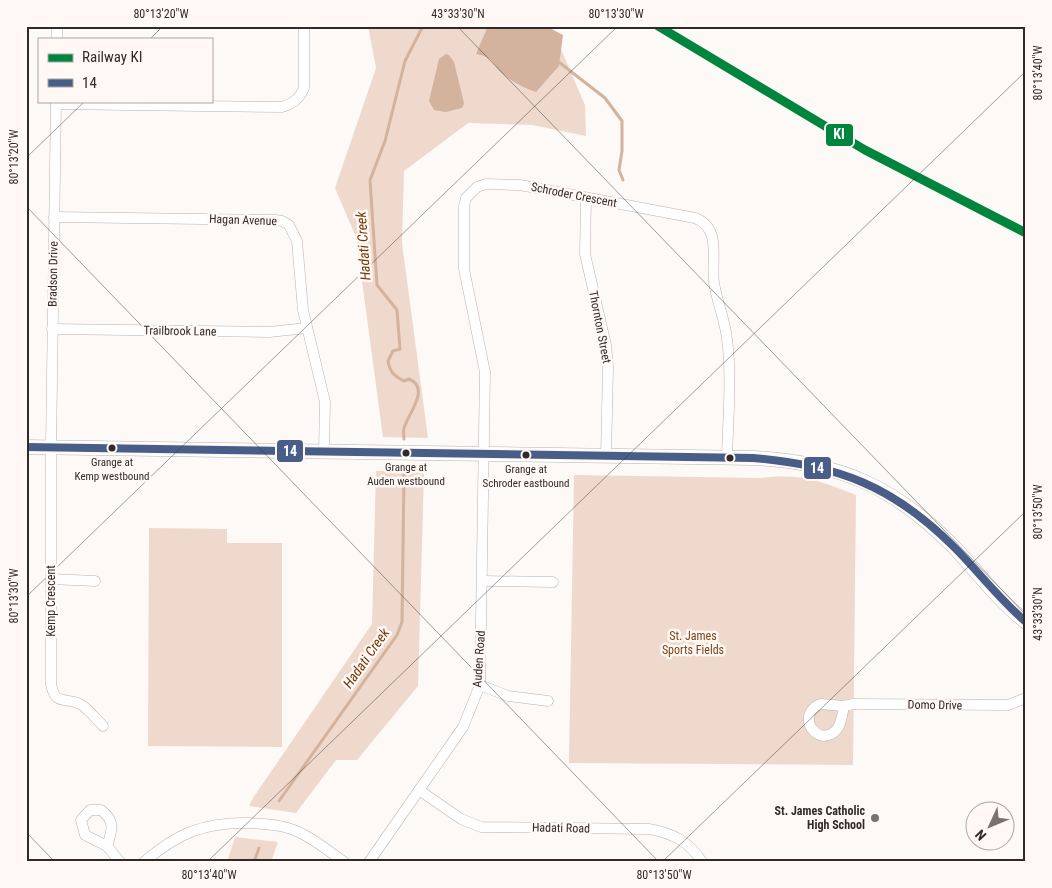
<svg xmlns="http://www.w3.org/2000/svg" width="1052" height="888" font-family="'Roboto Condensed',sans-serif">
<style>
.green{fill:#efd9cc}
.water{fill:#d3b39e}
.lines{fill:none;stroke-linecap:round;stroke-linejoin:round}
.stream{stroke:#d3b39e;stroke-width:3}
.minor-casing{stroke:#b6b3b1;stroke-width:11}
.secondary-casing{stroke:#b6b3b1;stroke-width:15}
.minor{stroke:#fffefe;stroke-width:10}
.secondary{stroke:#fffefe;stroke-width:14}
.bus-1-casing{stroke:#fff8f4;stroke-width:11}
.bus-1{stroke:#485e88;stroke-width:8}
.rail-1-casing{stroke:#fff8f4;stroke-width:12}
.rail-1{stroke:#00853f;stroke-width:9}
.ticks{fill:none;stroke:#2f2b28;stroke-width:1;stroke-opacity:0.45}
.bus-dot{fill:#2f2b28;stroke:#fff8f4;stroke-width:2}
.poi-dot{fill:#777370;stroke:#fff8f4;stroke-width:2}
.labels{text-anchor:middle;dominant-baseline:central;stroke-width:5;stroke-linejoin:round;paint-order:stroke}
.bus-label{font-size:11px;fill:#2f2b28;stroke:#fff8f4}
.street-label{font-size:12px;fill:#2f2b28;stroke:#fff8f4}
.park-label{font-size:12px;fill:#7c4316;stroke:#fff8f4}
.poi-label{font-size:12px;font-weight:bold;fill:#2f2b28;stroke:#fff8f4;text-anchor:end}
.water-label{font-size:14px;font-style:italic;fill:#703807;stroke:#fff8f4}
.line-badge{stroke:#fff8f4;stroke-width:2}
.badge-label{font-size:14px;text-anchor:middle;font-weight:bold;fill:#fff}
.neatline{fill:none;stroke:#2f2b28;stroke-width:2}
.ticks-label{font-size:12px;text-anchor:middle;fill:#2f2b28}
</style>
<rect width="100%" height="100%" fill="#fcf9f7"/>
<!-- green -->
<g class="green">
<polygon points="368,26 551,26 585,105 586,136 532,125 468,123 404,171 402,243 428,438 383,437 356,237 335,188 376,68"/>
<polygon points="376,471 424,471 418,686 357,760 336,760 296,813 249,806 253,798 372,624"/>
<path d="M574,475l187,3c38,-5 60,3 95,17l-3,270 -284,-2z"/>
<polygon points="149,528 227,529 227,543 282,543 282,747 148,746"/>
<polygon points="235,837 278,842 271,862 227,862"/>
</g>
<!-- water -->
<g class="water">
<path d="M488,26h58l17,9 -4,31 -23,26c-12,-4 -22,-9 -32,-17 -13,-11 -8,-17 -28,-21z"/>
<polygon points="446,54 449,55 454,62 464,103 462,108 446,112 434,110 429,101 439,59"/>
</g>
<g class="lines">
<!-- stream -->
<g class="stream">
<polyline points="560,63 605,98 622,121 622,151 619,170 623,180"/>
<path d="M404,439c0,-3 -1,-8 0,-11 4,-14 27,-40 5,-49l-5,2c-10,-5 -14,-9 -16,-20l5,-10 7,-2 -3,-39 -20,-25 -7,-105 15,-39 20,-80 18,-35"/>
<polyline points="279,801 397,635 402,622 404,474"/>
<polyline points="254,862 259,848"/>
</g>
<!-- minor casing -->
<g class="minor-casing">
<g id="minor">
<polyline points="57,39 57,26"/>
<path d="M56,101l-5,346v237c4,22 14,13 29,20 8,4 17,16 23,22"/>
<path d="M56,104l226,3c12,-4 17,-8 22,-19v-62"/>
<polyline points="586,198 585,254 606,345 608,367 606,457"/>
<polyline points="54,217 275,220 282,221 289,225 297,241 303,310 325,402 324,451"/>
<polyline points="52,329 269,332 307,328"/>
<polyline points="51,579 95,581"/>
<polyline points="482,581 553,582"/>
<polyline points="480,685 508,696 548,701"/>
<path d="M844,706c-3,15 -4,29 -21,30 -17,-4 -20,-26 -2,-32l23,2 9,-2 155,1 18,-7"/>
<path d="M419,790l42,29 20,8 168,2c23,4 40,12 53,33"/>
<path d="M107,846c5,-15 9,-25 -6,-36h-11l-9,10 4,15 22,11 13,16"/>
<path d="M144,862c34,-29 60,-40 105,-39 13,1 26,1 39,5 20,6 39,22 56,34"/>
<path d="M369,862l94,-135 17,-42 5,-313 -21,-103v-63l2,-8 11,-11 9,-3 34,1 175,33c27,10 16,42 19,65 3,19 11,37 13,56 5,39 1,80 0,119"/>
</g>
</g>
<!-- secondary casing -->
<g class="secondary-casing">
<path id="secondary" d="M26,447l727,11c86,4 141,28 202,90 23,25 44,53 71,74"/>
</g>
<!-- minor -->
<use href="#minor" class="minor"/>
<!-- secondary -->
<use href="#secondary" class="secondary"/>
<!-- bus-1 casing -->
<g class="bus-1-casing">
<path id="bus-1" d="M26,447l727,11c85,7 140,28 201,89 25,25 45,52 72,75"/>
</g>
<!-- bus-1 -->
<use href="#bus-1" class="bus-1"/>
<!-- rail-1 casing -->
<g class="rail-1-casing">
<polyline id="rail-1" points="658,26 865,150 1026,233"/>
</g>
<!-- rail-1 -->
<use href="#rail-1" class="rail-1"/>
</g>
<!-- ticks -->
<path class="ticks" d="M457,26l569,589M150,39l13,-13M26,158l59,-57M26,206l633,656M26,597l592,-571M26,832l29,30M207,862l819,-791M662,862l364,-351"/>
<!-- markers -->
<g class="bus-dot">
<circle cx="112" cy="448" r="4.5"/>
<circle cx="406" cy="453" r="4.5"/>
<circle cx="526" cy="455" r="4.5"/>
<circle cx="730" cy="458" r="4.5"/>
</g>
<circle class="poi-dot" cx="875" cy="818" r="5"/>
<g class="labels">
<!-- bus labels -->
<g class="bus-label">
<text x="112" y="462">Grange at<tspan x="112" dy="14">Kemp westbound</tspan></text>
<text x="406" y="467">Grange at<tspan x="406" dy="14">Auden westbound</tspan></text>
<text x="526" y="469">Grange at<tspan x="526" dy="14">Schroder eastbound</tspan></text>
</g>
<!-- street labels -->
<g class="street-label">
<text transform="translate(574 195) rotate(11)">Schroder Crescent</text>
<text transform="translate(243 220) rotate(2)">Hagan Avenue</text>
<text transform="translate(53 274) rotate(-89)">Bradson Drive</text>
<text transform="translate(600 327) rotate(79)">Thornton Street</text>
<text transform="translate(180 331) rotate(1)">Trailbrook Lane</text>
<text transform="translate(51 601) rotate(-90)">Kemp Crescent</text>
<text transform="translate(479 659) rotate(-86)">Auden Road</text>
<text transform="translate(935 705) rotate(1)">Domo Drive</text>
<text transform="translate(561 828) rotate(1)">Hadati Road</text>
</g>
<!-- park labels -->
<g class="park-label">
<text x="693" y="636">St. James<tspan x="693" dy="14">Sports Fields</tspan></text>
</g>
<!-- poi labels -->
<g class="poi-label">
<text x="865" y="811">St. James Catholic<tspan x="865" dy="14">High School</tspan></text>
</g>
<!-- water labels -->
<g class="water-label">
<text transform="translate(363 246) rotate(-94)">Hadati Creek</text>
<text transform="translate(366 658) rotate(-55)">Hadati Creek</text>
</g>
</g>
<g class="line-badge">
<rect x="825" y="123" width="29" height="24" rx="5" fill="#00853f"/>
<rect x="276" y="439" width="28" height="24" rx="5" fill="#485e88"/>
<rect x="803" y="456" width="29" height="24" rx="5" fill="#485e88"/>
</g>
<g class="badge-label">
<text x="839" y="139">KI</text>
<text x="290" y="456">14</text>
<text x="817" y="473">14</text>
</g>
<!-- border -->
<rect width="1052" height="888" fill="none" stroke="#fff8f4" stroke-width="55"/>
<!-- legend -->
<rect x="38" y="38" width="175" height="65" fill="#fff8f4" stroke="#aca6a2"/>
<rect x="48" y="54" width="25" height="8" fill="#00853f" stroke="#aca6a2"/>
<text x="82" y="62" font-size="15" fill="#2f2b28">Railway KI</text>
<rect x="48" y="79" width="25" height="8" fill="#485e88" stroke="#aca6a2"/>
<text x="82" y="88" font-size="15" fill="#2f2b28">14</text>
<!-- north arrow -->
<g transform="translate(990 826) rotate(226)"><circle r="24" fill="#fff8f4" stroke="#aca6a2"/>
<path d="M0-4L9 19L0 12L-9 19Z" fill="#777370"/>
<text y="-8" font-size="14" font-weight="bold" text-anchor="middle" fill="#2f2b28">N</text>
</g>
<rect x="28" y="28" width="996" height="832" class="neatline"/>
<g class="ticks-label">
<text x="161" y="18">80°13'20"W</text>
<text x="458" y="18">43°33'30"N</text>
<text x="616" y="18">80°13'30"W</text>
<text transform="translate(1038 73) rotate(-90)" y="4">80°13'40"W</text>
<text transform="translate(14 157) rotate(-90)" y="4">80°13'20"W</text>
<text transform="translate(1038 512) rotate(-90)" y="4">80°13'50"W</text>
<text transform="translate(14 596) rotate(-90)" y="4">80°13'30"W</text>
<text transform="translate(1038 614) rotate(-90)" y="4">43°33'30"N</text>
<text x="209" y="879">80°13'40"W</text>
<text x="664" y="879">80°13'50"W</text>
</g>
</svg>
